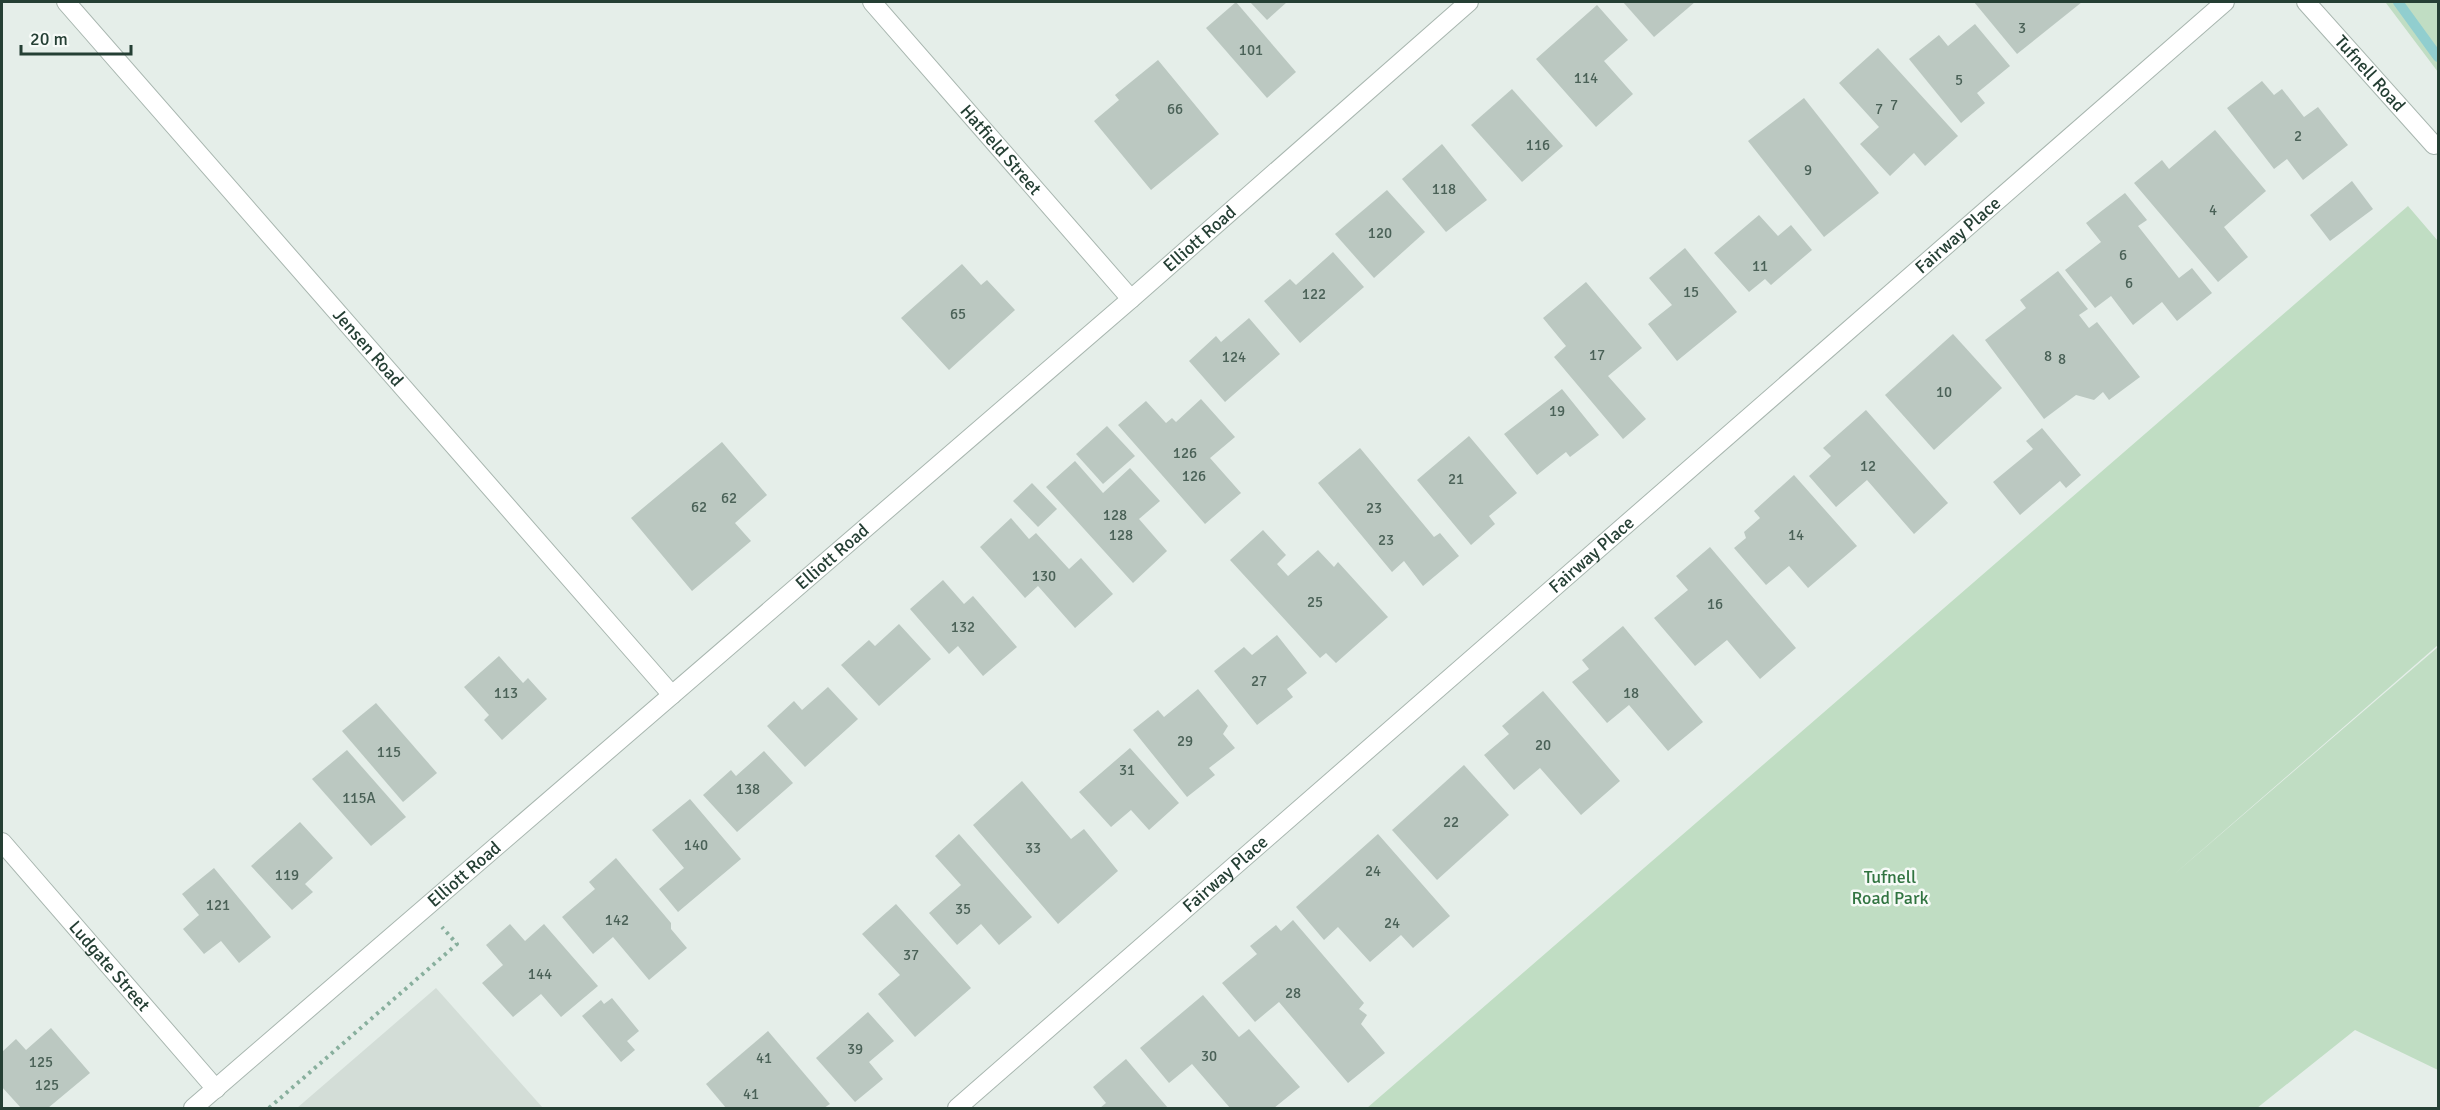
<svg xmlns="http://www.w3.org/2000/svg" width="2440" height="1110" font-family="Signika,sans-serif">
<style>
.built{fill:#d3ddd7}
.green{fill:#c0ddc3}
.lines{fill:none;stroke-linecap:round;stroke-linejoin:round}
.stream{stroke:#91cecf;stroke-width:10}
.building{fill:#bbc8c1}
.minor-casing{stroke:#a8b6af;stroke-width:20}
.path{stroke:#88af9d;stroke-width:4;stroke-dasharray:3 4.5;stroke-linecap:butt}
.minor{stroke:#fff;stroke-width:18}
.labels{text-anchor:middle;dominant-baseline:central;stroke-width:5;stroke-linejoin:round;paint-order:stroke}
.number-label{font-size:15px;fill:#4a6157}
.street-label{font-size:18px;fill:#253f34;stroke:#f6faf7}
.park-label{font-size:18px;fill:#317441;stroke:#f6faf7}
</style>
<rect width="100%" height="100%" fill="#e5eee9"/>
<!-- built -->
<polygon class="built" points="436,988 543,1108 297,1108"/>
<!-- green -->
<g class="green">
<polygon points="2385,2 2438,2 2438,72 2386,3"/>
<polygon points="2408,206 2438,241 2438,645 2171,877 2438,647 2438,1070 2355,1030 2257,1108 1367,1108"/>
</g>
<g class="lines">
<!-- stream -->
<polyline class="stream" points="2398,2 2438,57"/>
</g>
<!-- building -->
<g class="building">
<polygon points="1236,2 1296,72 1267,98 1206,28"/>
<polygon points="1250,2 1287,2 1267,20"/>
<polygon points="1623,2 1695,2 1654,37"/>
<polygon points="1974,2 2082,2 2017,54"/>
<polygon points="1597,5 1628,40 1604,61 1633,94 1596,127 1536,59"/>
<polygon points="1975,24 2010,66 1977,93 1985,103 1961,123 1909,59 1939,35 1948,46"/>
<polygon points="1878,48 1958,136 1925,166 1914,153 1890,176 1860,144 1879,127 1839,83"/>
<polygon points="1158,60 1219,134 1151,190 1094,121 1119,100 1115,95"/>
<polygon points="2262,81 2274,95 2282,89 2304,117 2318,107 2348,145 2303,180 2287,159 2274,169 2227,108"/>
<polygon points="1512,89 1563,146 1522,182 1471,125"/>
<polygon points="1804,98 1879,193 1824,237 1748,141"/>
<polygon points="2215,130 2266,191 2224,227 2248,257 2218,282 2134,183 2162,160 2169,169"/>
<polygon points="1442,144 1487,200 1446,232 1402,179"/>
<polygon points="2352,181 2373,209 2330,241 2310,215"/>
<polygon points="1387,190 1425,232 1374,278 1335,234"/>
<polygon points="2125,193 2147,220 2138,226 2179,278 2192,268 2212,293 2177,321 2162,302 2133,325 2111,296 2095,308 2065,270 2101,242 2086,223"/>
<polygon points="1759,215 1778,236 1791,225 1812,250 1771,285 1765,279 1749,292 1714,253"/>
<polygon points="1685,248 1737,312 1677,361 1648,324 1672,305 1649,278"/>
<polygon points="1333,252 1364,287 1300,343 1264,301 1290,279 1296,285"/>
<polygon points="962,264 981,285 987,280 1015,310 949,370 901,318"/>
<polygon points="2058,271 2088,309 2079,315 2089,328 2097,322 2140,377 2109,400 2103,392 2094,400 2076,395 2044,419 1985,340 2026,308 2020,300"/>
<polygon points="1586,282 1642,348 1608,376 1646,419 1623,439 1554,357 1566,346 1543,318"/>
<polygon points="1249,318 1280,354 1225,402 1189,361 1216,336 1221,342"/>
<polygon points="1953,334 2002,388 1934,450 1885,395"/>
<polygon points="1562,389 1599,435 1570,457 1566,452 1537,475 1504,434"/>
<polygon points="1201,399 1235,437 1210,458 1241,493 1205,524 1118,425 1146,401 1166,423 1172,418 1176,422"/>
<polygon points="1866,410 1948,503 1914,534 1867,480 1836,507 1809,476 1831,456 1823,448"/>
<polygon points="1107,426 1135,456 1103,484 1076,454"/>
<polygon points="2042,428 2081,475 2066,488 2060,481 2020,515 1993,482 2033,449 2026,441"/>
<polygon points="1469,436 1517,493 1489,516 1495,524 1471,545 1417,480"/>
<polygon points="722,442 767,495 735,523 751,541 692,591 631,518"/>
<polygon points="1360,448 1434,537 1440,533 1459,556 1423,586 1404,561 1392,572 1318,483"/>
<polygon points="1075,461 1103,493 1130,468 1160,501 1139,519 1167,551 1133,583 1046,487"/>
<polygon points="1794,475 1857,546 1808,588 1789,566 1766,585 1734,548 1746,538 1744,532 1760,518 1754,511"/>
<polygon points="1032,483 1057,509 1038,527 1013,501"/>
<polygon points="1011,518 1029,539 1036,533 1069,569 1081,558 1113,594 1075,628 1038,586 1025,598 980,547"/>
<polygon points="1263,530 1286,555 1277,564 1288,576 1318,550 1334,567 1338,562 1388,617 1336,663 1326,653 1320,658 1230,560"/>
<polygon points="1710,547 1796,648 1760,679 1727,640 1695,666 1654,618 1688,590 1676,576"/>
<polygon points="943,580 964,604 973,596 1017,647 983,676 958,646 949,654 910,609"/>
<polygon points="899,624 931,659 879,706 841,665 869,640 875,646"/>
<polygon points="1623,626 1703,722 1668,751 1629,705 1607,723 1572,682 1589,669 1582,660"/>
<polygon points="1277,635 1307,673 1287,689 1293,697 1257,725 1214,671 1244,647 1252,655"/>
<polygon points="499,656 523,683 528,678 547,699 502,740 484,720 489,715 464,687"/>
<polygon points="828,687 858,719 805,767 767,726 794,701 802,710"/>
<polygon points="1198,689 1228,726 1223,734 1235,748 1209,768 1215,775 1187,797 1133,730 1158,710 1164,717"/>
<polygon points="1543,691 1620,781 1581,815 1540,768 1514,790 1484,755 1509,734 1502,726"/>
<polygon points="376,703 437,773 403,802 342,731"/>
<polygon points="1130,748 1179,803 1149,830 1131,810 1111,827 1079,792"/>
<polygon points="347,750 406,817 371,846 312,779"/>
<polygon points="764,751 793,783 737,832 703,795 731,770 736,776"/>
<polygon points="1464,765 1509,815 1437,880 1392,830"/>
<polygon points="1022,781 1071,839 1084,829 1118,871 1058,924 973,825"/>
<polygon points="690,799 741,859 678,912 659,889 684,868 652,830"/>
<polygon points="300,822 333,858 305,884 313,892 292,910 251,866"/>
<polygon points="959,834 1032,917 999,945 981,924 957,945 929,913 961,885 935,856"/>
<polygon points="1378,834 1450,916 1413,948 1401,935 1370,962 1338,927 1324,940 1296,907"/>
<polygon points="616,858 671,923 671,929 687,948 649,980 613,937 593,954 562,917 595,889 589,882"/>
<polygon points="214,868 271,937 239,963 221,941 204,954 183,929 199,915 182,894"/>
<polygon points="896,904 971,988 915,1037 878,994 900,975 862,934"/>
<polygon points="1293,920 1364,1003 1359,1009 1367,1015 1361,1024 1385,1053 1348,1083 1279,1002 1255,1022 1222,983 1257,954 1250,946 1276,925 1281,931"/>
<polygon points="510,924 525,941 544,924 598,986 561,1017 541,994 513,1017 482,983 503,965 486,945"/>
<polygon points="1203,995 1239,1037 1249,1029 1300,1087 1274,1108 1230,1108 1192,1064 1169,1083 1140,1048"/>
<polygon points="612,998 639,1031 627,1041 635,1050 621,1062 582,1016 601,1000 604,1004"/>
<polygon points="868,1012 894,1041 869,1062 883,1079 855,1102 816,1058"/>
<polygon points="51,1028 90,1073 48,1108 21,1108 2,1087 2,1052 16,1039 26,1050"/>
<polygon points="768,1031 830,1104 824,1108 726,1108 706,1084"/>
<polygon points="1126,1059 1168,1108 1100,1108 1106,1103 1093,1087"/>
</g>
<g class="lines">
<!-- minor casing -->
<g class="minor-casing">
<g id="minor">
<path id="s1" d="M66,2l606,693"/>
<path id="s2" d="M872,2l259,297"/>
<path id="s3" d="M2306,2l128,143"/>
<path id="s4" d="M2,842l214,247"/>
<path id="s5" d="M193,1108l938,-809 338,-297"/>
<path id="s6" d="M957,1108l1268,-1106"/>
</g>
</g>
<!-- path -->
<polyline class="path" points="269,1108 457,944 442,927"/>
<!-- minor -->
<use href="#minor" class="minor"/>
</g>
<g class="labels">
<!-- number labels -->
<g class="number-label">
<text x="2022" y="28">3</text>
<text x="1251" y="50">101</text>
<text x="1586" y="78">114</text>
<text x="1959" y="80">5</text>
<text x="1894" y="105">7</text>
<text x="1175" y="109">66</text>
<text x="1879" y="109">7</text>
<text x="2298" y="136">2</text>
<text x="1538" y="145">116</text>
<text x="1808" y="170">9</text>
<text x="1444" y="189">118</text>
<text x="2213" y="210">4</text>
<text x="1380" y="233">120</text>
<text x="2123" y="255">6</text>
<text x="1760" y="266">11</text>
<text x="2129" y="283">6</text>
<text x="1691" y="292">15</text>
<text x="1314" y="294">122</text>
<text x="958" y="314">65</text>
<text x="1597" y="355">17</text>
<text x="2048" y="356">8</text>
<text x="1234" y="357">124</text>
<text x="2062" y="359">8</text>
<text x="1944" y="392">10</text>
<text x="1557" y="411">19</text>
<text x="1185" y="453">126</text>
<text x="1868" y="466">12</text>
<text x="1194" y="476">126</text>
<text x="1456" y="479">21</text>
<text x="729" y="498">62</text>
<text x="699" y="507">62</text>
<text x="1374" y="508">23</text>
<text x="1115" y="515">128</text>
<text x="1121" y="535">128</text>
<text x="1796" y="535">14</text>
<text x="1386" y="540">23</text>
<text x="1044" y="576">130</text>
<text x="1315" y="602">25</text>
<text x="1715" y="604">16</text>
<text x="963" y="627">132</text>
<text x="1259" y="681">27</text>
<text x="506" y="693">113</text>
<text x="1631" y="693">18</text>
<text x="1185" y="741">29</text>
<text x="1543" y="745">20</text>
<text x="389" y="752">115</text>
<text x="1127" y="770">31</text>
<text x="748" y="789">138</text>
<text x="359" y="798">115A</text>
<text x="1451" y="822">22</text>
<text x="696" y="845">140</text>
<text x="1033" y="848">33</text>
<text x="1373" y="871">24</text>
<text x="287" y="875">119</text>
<text x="218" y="905">121</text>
<text x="963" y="909">35</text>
<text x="617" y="920">142</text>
<text x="1392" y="923">24</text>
<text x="911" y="955">37</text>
<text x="540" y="974">144</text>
<text x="1293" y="993">28</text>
<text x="855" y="1049">39</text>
<text x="1209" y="1056">30</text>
<text x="764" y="1058">41</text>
<text x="41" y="1062">125</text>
<text x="47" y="1085">125</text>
<text x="751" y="1094">41</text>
</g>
<!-- street labels -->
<g class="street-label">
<text stroke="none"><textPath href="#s3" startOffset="96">Tufnell Road</textPath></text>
<text stroke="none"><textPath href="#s2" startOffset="196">Hatfield Street</textPath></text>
<text stroke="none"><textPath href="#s6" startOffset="1328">Fairway Place</textPath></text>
<text stroke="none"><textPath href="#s5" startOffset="1330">Elliott Road</textPath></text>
<text stroke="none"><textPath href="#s1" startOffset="459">Jensen Road</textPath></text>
<text stroke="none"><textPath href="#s6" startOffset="842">Fairway Place</textPath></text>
<text stroke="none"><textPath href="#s5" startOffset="844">Elliott Road</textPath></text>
<text stroke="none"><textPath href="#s5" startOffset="358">Elliott Road</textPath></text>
<text stroke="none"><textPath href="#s6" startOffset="356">Fairway Place</textPath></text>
<text stroke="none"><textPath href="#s4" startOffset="164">Ludgate Street</textPath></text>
</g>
<!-- park labels -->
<g class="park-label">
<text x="1890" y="877">Tufnell<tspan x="1890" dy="21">Road Park</tspan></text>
</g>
</g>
<!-- border -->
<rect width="2440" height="1110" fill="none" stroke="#253f34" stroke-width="6"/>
<!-- scale -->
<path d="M21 45v9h110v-9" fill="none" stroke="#253f34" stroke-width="3"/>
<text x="30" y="45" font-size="18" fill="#253f34" stroke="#f6faf7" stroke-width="4.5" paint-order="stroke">20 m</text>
</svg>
